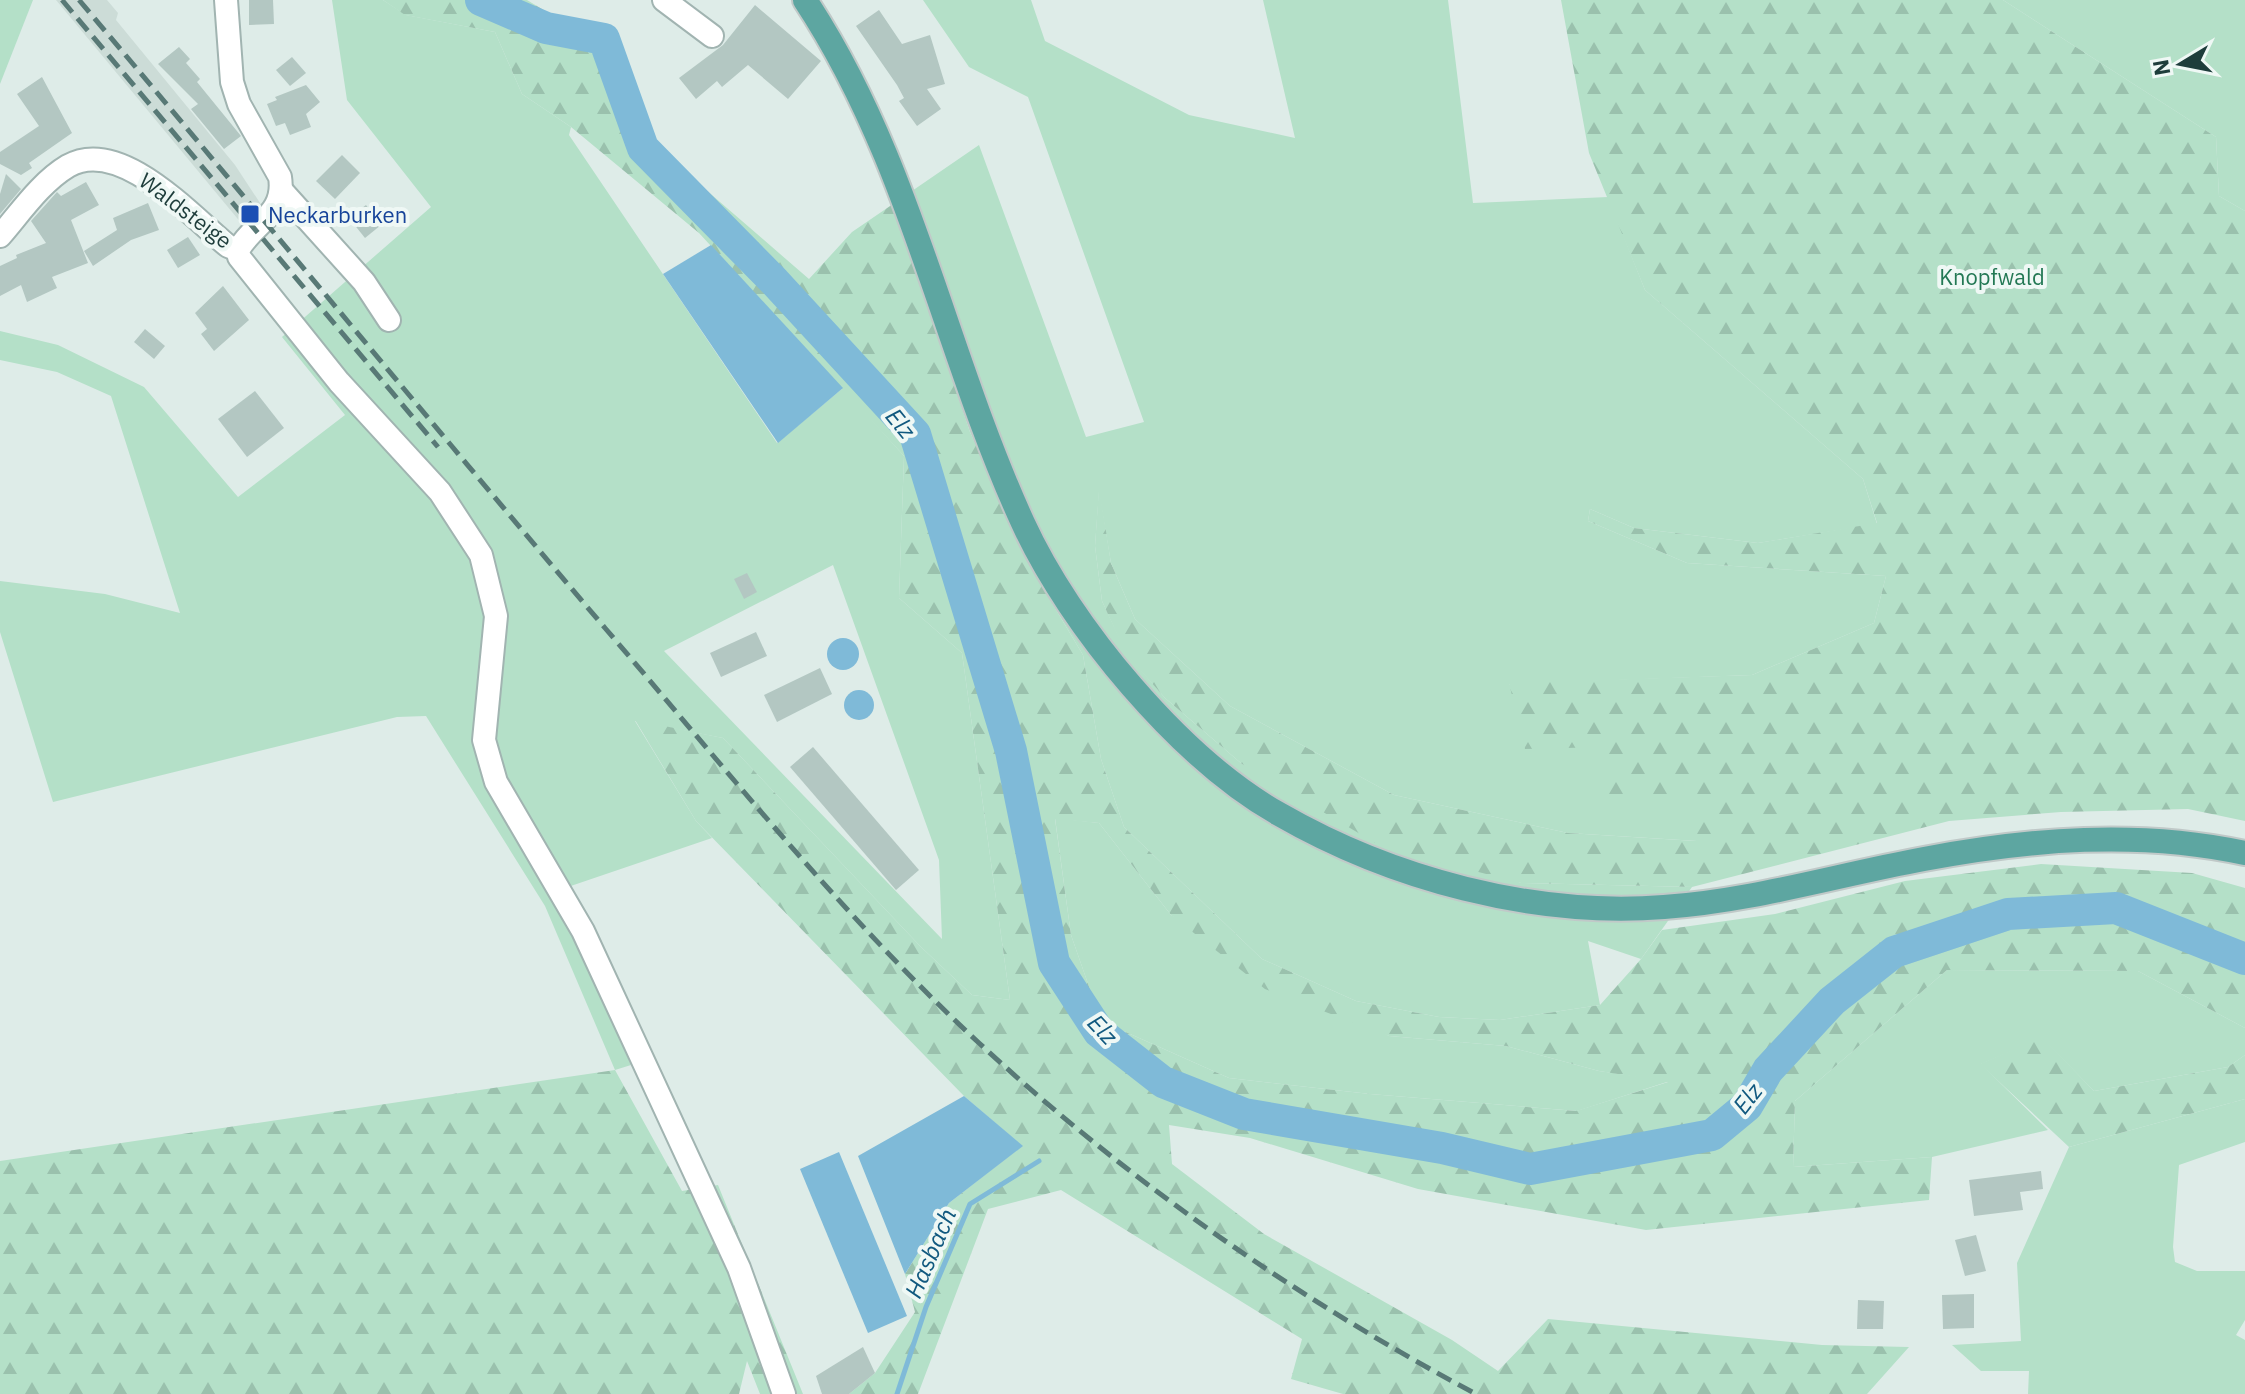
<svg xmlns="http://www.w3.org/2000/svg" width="2245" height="1394" font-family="'IBM Plex Sans',sans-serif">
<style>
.built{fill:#ccdcd7}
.green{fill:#b4e0c8;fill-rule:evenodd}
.forest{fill:url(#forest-firs);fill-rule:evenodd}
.water{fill:#7fbad8}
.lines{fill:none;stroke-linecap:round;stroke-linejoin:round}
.stream{stroke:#7fbad8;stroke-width:5}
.river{stroke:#7fbad8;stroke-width:32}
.building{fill:#b3c7c2}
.minor-casing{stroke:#a1b4b1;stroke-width:26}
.primary-casing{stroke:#c0c9c8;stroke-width:28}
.minor{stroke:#fff;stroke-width:22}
.primary{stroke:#5da6a1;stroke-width:24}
.rail{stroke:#587976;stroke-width:5;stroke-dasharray:16 8;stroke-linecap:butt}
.transit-dot{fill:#1a4fb4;stroke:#eff8f5;stroke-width:3}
.labels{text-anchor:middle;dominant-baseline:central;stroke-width:8;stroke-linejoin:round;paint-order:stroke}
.street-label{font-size:22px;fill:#1e3d3b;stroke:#eff8f5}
.transit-label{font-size:22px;fill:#164399;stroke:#eff8f5;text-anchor:start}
.park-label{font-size:22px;fill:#237854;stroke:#eff8f5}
.water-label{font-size:24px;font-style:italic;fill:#11597f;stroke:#eff8f5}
</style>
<defs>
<pattern id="forest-firs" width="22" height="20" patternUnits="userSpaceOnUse" patternTransform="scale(2)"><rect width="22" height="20" fill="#b4e0c8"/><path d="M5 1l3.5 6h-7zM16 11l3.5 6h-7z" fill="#9ac1ad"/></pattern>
</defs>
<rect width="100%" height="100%" fill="#deece8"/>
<!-- built -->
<polygon class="built" points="56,0 107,0 118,13 116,20 235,165 262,206 242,224"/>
<!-- green -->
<g class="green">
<polygon points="0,0 33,0 0,84"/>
<path d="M332,0h51l23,15 89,17 27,62 49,33 -2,8 208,308 66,-55 61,68 -5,142 63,55 48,347 -38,-5 -51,-48 -198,-209 -88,-17 61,100 16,17 -156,53 75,174 -16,5 -70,-164 -119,-190 -29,1 -344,85 -53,-170v-51l105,13 75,19 -69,-217 -54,-24 -57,-12v-29l58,14 86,42 94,110 107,-82 -63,-78 149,-130 -84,-107zM833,565l106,295 3,79 -278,-288z"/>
<polygon points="923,0 1031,0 1045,41 1189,115 1295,138 1263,0 1448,0 1473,203 1608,197 1645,290 1863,479 1877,524 1758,543 1634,528 1590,509 1588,521 1687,563 1886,576 1874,623 1752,675 1509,684 1605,747 1688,794 1697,841 1568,833 1394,795 1230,706 1135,619 1111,563 1099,492 1095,546 1102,601 1127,654 1165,698 1242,764 1521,883 1692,887 1641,959 1588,941 1600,1005 1500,1020 1439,1017 1356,1001 1262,959 1124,827 1101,759 1083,655 1031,568 970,432 893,204 979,145 1086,437 1144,422 1028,97 969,67"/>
<polygon points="2003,0 2245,0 2245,211 2219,196 2216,137"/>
<polygon points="1055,818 1099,823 1171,915 1389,1036 1506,1046 1599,1071 1670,1081 1577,1111 1370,1094 1229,1078 1101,1021 1071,935"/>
<polygon points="1947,970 2138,971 2245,1028 2245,1055 2228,1067 2094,1091 2042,1038 1981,1064 2048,1130 1932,1157 1793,1167 1795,1101"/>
<polygon points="2245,1099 2245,1142 2179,1165 2173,1247 2175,1262 2197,1271 2245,1271 2245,1320 2236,1335 2245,1340 2245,1394 2028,1394 2029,1371 1981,1371 1952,1345 2021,1341 2017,1263 2069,1147"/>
</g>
<!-- forest -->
<g class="forest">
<path d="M383,0h144l81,49 46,96 155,134 43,-47 41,-28 77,228 61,136 52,87 18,104 23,68 138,132 94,42 83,16 61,3 100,-15 41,-46 21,-29 113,-16 130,-33 136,-17 151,9 53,15v140l-107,-57 -191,-1 -152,131 -2,66 139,-10 -3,43 -283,30 -228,-41 -168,-51 -81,-13 3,39 92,70 188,106 46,31 50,-52 274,26 87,2 -42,47h-524l-52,-15 11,-40 -241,-149 -73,19 -70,185h-69l26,-21 40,-61 -10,-38 44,-71 73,-57 -58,-50 -268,-275 -61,-101 88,18 198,209 51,48 38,5 -48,-347 -63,-55 5,-142 -205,-223 -128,-106 -49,-33 -27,-62 -90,-17zM1055,819l44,4 72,92 94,74 124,47 117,10 93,25 69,11 -92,29 -206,-17 -141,-16 -128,-57 -30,-86z"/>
<polygon points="1561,0 2003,0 2216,137 2219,196 2245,211 2245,821 2188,809 2061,812 1949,821 1692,887 1521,883 1382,847 1242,764 1165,698 1126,654 1102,601 1095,546 1099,487 1111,563 1135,619 1230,706 1394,795 1568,833 1696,841 1687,794 1610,804 1605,747 1525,749 1509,683 1752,675 1874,623 1886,576 1687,563 1588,521 1590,509 1634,528 1758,543 1877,523 1863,479 1645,290 1589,153"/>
<polygon points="2042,1037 2094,1091 2228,1067 2245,1055 2245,1099 2069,1147 1980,1064"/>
<polygon points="615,1070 682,1191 718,1185 803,1394 760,1394 747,1361 739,1394 0,1394 0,1161"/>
</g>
<!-- water -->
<g class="water">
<polygon points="711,245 843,388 778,443 663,274"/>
<circle cx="843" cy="654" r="16"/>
<circle cx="859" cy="705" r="15"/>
<polygon points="964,1096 1023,1146 949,1203 905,1274 858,1156"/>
<polygon points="839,1152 907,1316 868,1333 800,1169"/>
</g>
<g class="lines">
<!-- stream -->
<polyline class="stream" points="897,1394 926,1307 970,1204 1039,1161"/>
<!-- river -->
<polyline class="river" points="481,0 546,28 604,39 643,148 775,282 915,434 1011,751 1054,963 1099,1032 1163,1082 1244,1114 1442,1148 1530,1169 1712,1135 1747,1106 1768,1070 1832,1001 1894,952 2008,914 2116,908 2245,959"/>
</g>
<!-- building -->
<g class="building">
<polygon points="249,0 273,0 274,24 249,25"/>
<polygon points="755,5 821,61 788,99 748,65 722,87 717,81 696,99 679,78 723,45"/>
<polygon points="879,10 902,44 930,35 945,84 927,89 941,109 917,126 899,101 904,98 897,85 856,26"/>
<polygon points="179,47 190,59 186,63 200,79 197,82 241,136 224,149 191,109 198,104 158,64"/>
<polygon points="292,57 306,73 290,86 276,70"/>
<polygon points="42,77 72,133 29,163 32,168 21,175 0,164 0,152 39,126 17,94"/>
<polygon points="306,85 320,102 306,114 311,127 290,135 285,123 276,126 267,104 277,100 275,97"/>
<polygon points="342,155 360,173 335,199 316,181"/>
<polygon points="6,174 21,189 0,214 0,194"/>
<polygon points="86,182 99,205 71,220 88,263 52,277 57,288 27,302 21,285 0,296 0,266 17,258 16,255 46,243 31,221 57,192 61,196"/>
<polygon points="148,203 159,230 131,240 93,266 84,251 117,230 113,218"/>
<polygon points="366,205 381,225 365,238 349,218"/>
<polygon points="188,237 200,255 178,268 167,250"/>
<polygon points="223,286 249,320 214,351 201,334 207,329 195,313"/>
<polygon points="145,329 165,346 154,359 134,342"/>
<polygon points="255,391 284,428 247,457 218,419"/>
<polygon points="747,573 757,592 744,599 734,579"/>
<polygon points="756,632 767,656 721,677 710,653"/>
<polygon points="820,668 832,694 777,722 764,695"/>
<polygon points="813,747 919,870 896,890 790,767"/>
<polygon points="2041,1171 2043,1189 2020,1192 2023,1210 1974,1216 1969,1180"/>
<polygon points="1976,1235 1986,1271 1965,1276 1955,1240"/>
<polygon points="1974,1294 1974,1328 1943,1329 1942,1295"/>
<polygon points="1858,1300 1884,1301 1883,1329 1857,1329"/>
<polygon points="863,1347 875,1373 849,1394 822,1394 816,1376"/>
</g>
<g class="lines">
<!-- minor casing -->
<g class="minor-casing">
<g id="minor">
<path d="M226,0l6,82 7,22 41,73c6,37 -26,45 -42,73"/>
<polyline points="664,0 712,36"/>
<polyline points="282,191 364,282 389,320"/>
<path d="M0,236c20,-23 41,-54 68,-70 52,-30 123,50 160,80l10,4"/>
<polyline points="238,250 239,257 339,382 440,492 481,555 496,616 484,740 496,782 583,931 739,1268 784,1394"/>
</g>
</g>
<!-- primary casing -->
<g class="primary-casing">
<path id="primary" d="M805,0c106,160 139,351 218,523 47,103 157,235 256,291 113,65 254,103 385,93 88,-6 173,-32 260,-48 106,-20 215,-29 321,-6"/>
</g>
<!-- minor -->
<use href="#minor" class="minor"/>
<!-- primary -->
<use href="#primary" class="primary"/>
<!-- rail -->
<g class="rail">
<polyline points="62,0 438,447"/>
<path d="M79,0c176,208 349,420 526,628 121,141 238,289 374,415 149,138 318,256 497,351"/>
</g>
</g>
<!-- markers -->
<rect class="transit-dot" x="240" y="204" width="20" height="20" rx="4"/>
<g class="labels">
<!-- street labels -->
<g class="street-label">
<text transform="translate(186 210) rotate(37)">Waldsteige</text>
</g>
<!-- transit labels -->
<g class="transit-label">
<text x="268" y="214">Neckarburken</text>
</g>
<!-- park labels -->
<g class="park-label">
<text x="1992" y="276">Knopfwald</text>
</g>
<!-- water labels -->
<g class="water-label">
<text transform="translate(901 423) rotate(51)">Elz</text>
<text transform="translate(1103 1029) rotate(47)">Elz</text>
<text transform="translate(1747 1098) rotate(-52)">Elz</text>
<text transform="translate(930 1253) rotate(-67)">Hasbach</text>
</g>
</g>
<!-- north arrow -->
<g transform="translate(2181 64) rotate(260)" stroke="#eff8f5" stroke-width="6" paint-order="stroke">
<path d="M0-6L14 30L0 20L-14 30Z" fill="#1e3d3b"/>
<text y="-12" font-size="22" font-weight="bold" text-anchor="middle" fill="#1e3d3b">N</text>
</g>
</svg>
